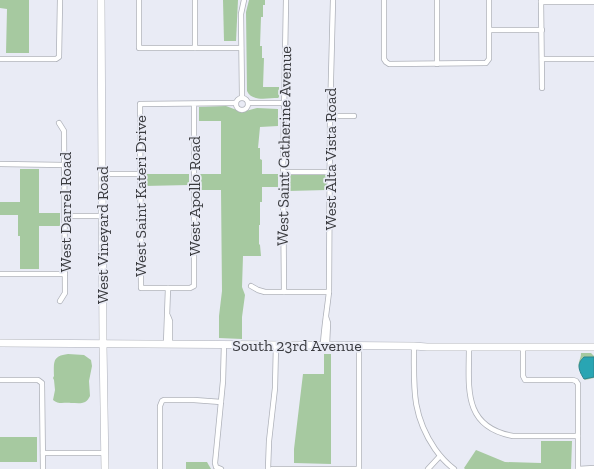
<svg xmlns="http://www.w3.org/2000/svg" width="594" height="469" font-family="'Zilla Slab',serif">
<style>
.green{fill:#a6c9a0}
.water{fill:#29a5b3;stroke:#2e8590}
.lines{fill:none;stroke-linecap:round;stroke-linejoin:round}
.street-casing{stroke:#aeb1b9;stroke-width:6}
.secondary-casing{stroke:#aeb1b9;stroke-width:8}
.street{stroke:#fff;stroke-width:4.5}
.secondary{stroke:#fff;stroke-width:7}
.labels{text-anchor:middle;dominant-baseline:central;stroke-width:3.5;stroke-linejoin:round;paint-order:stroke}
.street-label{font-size:16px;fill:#3a3b3f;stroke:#e9ebf5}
</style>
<rect width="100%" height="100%" fill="#e9ebf5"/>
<!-- green -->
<g class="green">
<polygon points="0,0 29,0 29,53 6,53 7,9 0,8"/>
<polygon points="223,0 238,0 236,41 224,41"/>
<path d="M249,0h16v5h-2v12h-2l-1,29h2v12h2l-1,29h16v10l-1,1c-11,0 -26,4 -31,-7l-1,-79z"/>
<polygon points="226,106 242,112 257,108 278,109 278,126 260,127 258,148 260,148 260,159 262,160 262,174 278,174 278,187 262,187 262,202 260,202 260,225 259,225 259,244 260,245 261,256 243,256 242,287 245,295 242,317 242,339 219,338 219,316 222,291 221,190 199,190 199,174 221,174 221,121 199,121 199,107"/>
<polygon points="20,169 39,169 39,213 60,213 60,226 39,226 39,269 20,269 20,236 18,236 18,215 0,215 0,202 20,202"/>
<polygon points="144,174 189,174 189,185 144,186"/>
<polygon points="288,174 325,174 326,176 327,190 288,191"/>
<path d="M581,353h10l3,3v22l-9,2c-3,-5 -8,-12 -6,-18 1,-4 2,-5 2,-9z"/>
<path d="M68,354l16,1 7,5 1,6 -3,15 1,15c-4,9 -10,7 -19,7 -7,-1 -12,2 -18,-3l2,-10 -1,-10 -1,-2 1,-2c0,-14 -2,-20 14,-22z"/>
<polygon points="324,354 331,354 331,464 294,463 294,449 303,374 324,374"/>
<rect x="0" y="437" width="37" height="25"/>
<polygon points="541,441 572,441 571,469 465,469 464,468 476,450 505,462 541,463"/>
<polygon points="186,462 207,462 211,469 186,469"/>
</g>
<!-- water -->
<path class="water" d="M584,357h10v20l-10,2c-5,-8 -8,-15 0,-22z"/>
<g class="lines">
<!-- street casing -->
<g class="street-casing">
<g id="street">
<polyline points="139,0 139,48 241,48"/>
<polyline points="195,0 195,48"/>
<polyline points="384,0 384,59 386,62 389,64 486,63 489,59 489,0"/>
<polyline points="541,0 542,88"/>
<polyline points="541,2 594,2"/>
<polyline points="490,30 542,30"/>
<polyline points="0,59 56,59 59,57 60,0"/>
<polyline points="542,59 594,59"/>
<polyline points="437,64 437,0"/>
<polyline points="242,97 241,14 244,0"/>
<circle cx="242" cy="104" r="6"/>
<polyline points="248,103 284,103"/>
<polyline points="194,104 194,286 190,288 141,288 140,104 235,103"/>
<polyline points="330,116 354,116"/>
<polyline points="59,123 64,131 65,293 60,301"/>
<polyline points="0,164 65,165"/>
<polyline points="283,172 330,172"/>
<polyline points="102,174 140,174"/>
<polyline points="65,216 102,216"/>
<polyline points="0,274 65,274"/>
<polyline points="251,286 258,290 265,292 329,292"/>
<polyline points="284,292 283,172 286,0"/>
<polyline points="168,316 170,321 170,344"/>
<polyline points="326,317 328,323 327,344"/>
<polyline points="166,344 168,288"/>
<path d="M323,344c1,-17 4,-34 6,-52l1,-176 3,-116"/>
<path d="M414,346c0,40 -3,68 21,103 5,7 11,14 19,20"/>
<path d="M469,347c0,40 -7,80 44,89h65"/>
<polyline points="523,347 523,376 525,380 573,380 576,381 578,384 578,469"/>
<polyline points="0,380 38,380 42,383 43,469"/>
<polyline points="43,453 105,453"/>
<polyline points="160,469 160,406 162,401 164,400 194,400 221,402"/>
<polyline points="221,469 216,467 215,463 223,381 224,344"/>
<polyline points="268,469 269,441 275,388 276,344"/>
<polyline points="272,469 359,469"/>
<polyline points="359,469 359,346"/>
<polyline points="428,469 440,456"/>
<polyline points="578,469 594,468"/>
</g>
</g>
<!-- secondary casing -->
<g class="secondary-casing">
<g id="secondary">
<polyline points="101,0 103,344 105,469"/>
<polyline points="0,343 414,346 427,347 594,347"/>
</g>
</g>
<!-- street -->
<use href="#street" class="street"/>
<!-- secondary -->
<use href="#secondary" class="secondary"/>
</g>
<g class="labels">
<!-- street labels -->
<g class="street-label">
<text transform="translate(284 146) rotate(-89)">West Saint Catherine Avenue</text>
<text transform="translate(330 159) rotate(-90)">West Alta Vista Road</text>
<text transform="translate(140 196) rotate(-90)">West Saint Kateri Drive</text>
<text transform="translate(194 196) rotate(-90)">West Apollo Road</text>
<text transform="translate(65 212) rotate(-90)">West Darrel Road</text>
<text transform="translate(102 235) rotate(-90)">West Vineyard Road</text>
<text x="297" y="345">South 23rd Avenue</text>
</g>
</g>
</svg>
